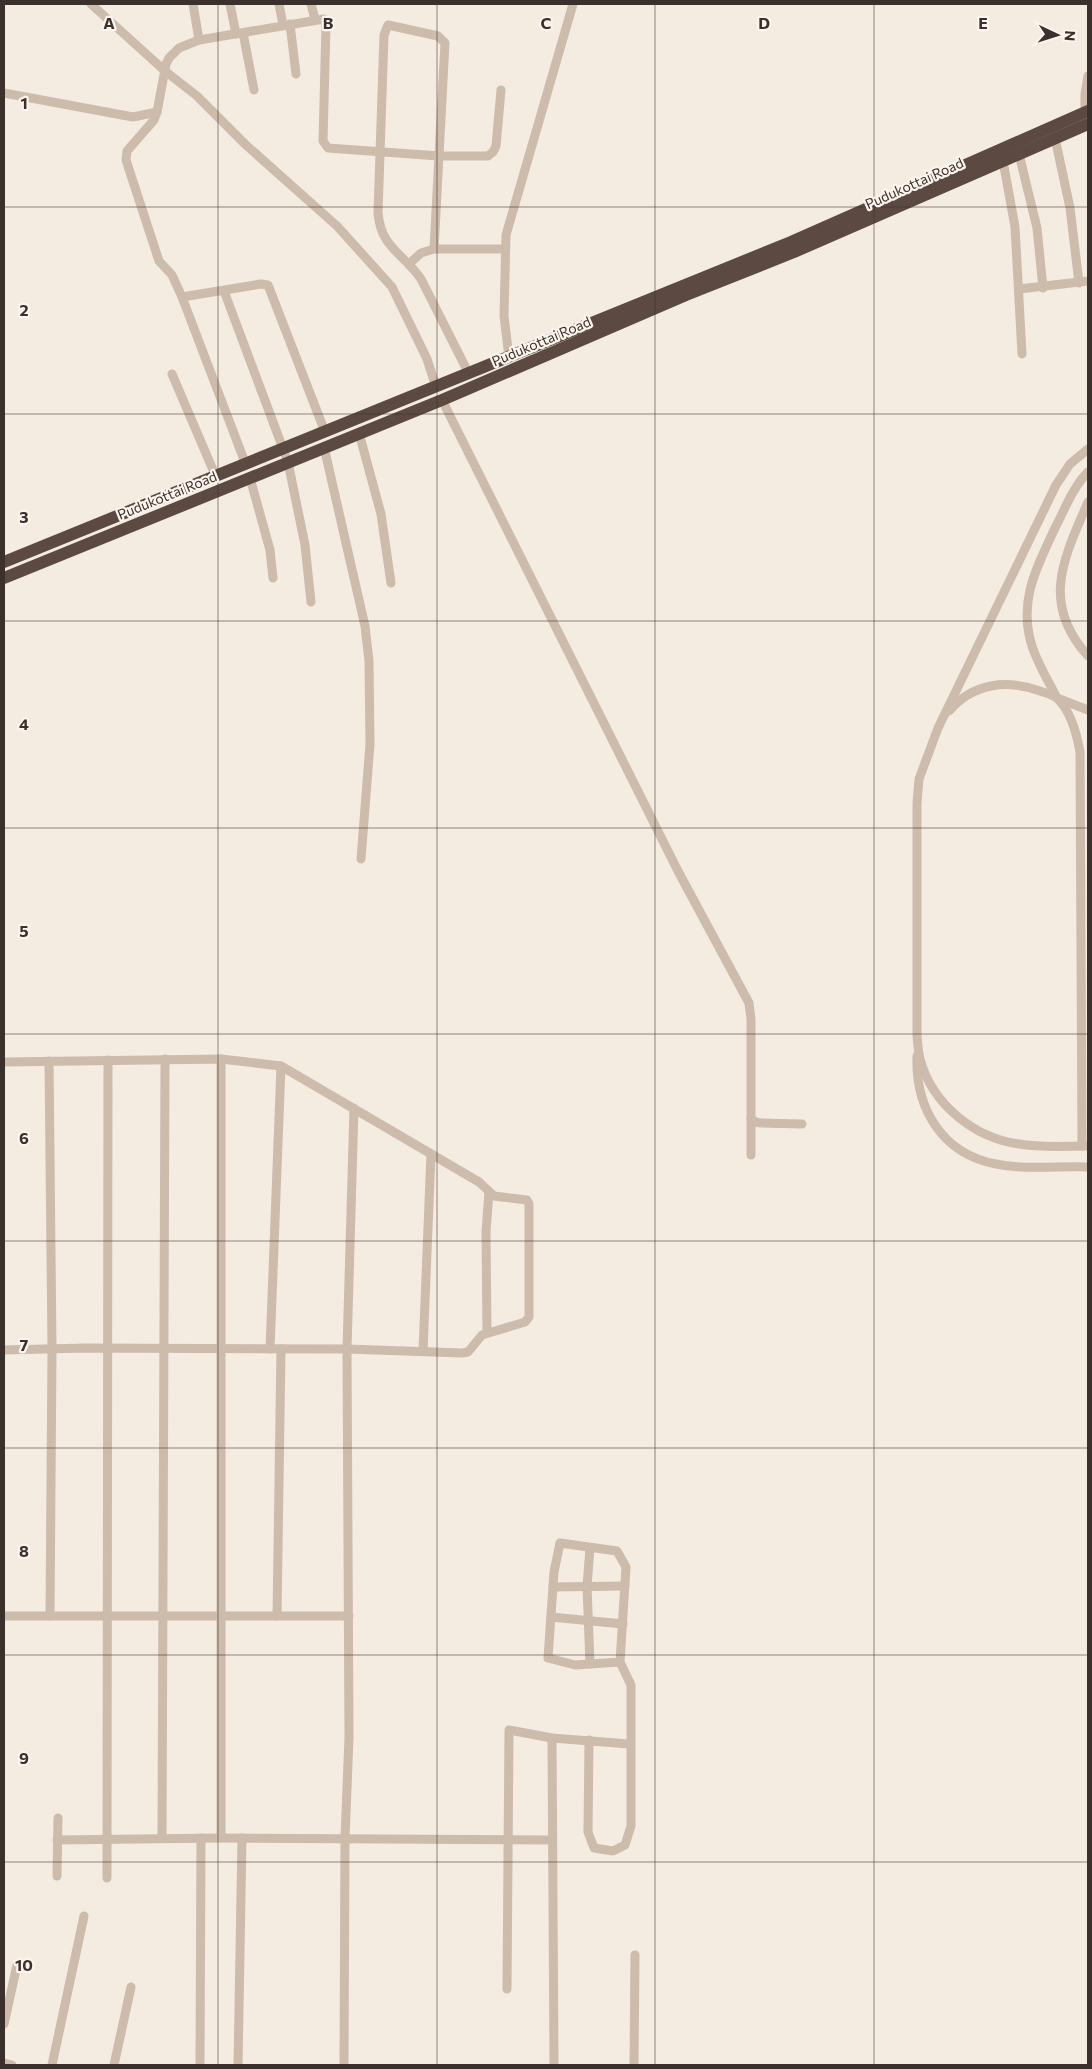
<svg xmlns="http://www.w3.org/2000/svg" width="1092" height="2069" font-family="Commissioner,sans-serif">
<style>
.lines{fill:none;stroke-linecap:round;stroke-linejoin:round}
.minor{stroke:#cdbbac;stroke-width:9}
.highway{stroke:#5c4a42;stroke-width:12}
.grid{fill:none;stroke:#3b302b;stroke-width:1;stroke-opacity:0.55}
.labels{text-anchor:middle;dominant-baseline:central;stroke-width:4.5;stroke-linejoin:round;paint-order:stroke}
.street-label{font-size:14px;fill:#3b302b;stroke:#fbf5ee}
.grid-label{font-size:16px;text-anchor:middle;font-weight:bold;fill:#3b302b;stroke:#fbf5ee;stroke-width:4.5;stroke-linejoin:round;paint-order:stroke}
</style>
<rect width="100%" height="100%" fill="#f4ebe1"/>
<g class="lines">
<!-- minor -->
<g class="minor">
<polyline points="91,4 165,71 197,96 246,145 337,226 392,287 427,359 436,387"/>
<polyline points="193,4 199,40"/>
<polyline points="230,4 236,34"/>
<polyline points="279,4 283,25"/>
<polyline points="311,4 315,19"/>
<polyline points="290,24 296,74"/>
<polyline points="243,33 254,90"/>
<polyline points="4,93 133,117 157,112"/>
<polyline points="1085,113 1085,94 1088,76"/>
<polyline points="1055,138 1070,208 1079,283"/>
<polyline points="1019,154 1037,228 1043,288"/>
<polyline points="1003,161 1015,227 1022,354"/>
<path d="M434,249l11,-206 -7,-7 -50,-11 -4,10 -6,178c3,35 24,39 43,66l48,95"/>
<polyline points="409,264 421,253 434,249 504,249"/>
<polyline points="1019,289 1088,281"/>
<polyline points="224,291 288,462 305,545 311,602"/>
<polyline points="182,297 261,284 268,285 325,432"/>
<polyline points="509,357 504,316 506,235 573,4"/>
<polyline points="172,374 216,477"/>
<polyline points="442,400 679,873 749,1003 751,1019 751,1118 755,1122 761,1123 802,1124"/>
<polyline points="359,433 381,514 391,583"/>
<polyline points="324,447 365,626 369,661 370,744 361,859"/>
<path d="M1088,449l-18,15 -14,21 -118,243 -19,51 -2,24v233c1,8 1,16 3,23 12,45 54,79 99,85 23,4 46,2 69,2"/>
<polyline points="246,465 182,297 172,275 159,261 126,160 127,151 154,120 157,112 166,64 169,58 179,48 199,40 324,19 326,25 323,141 328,148 439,156 488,156 493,152 496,146 501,90"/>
<path d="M1088,472c-15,15 -23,37 -33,56 -19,41 -38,75 -22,121 6,17 16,33 24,49l31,12"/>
<polyline points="250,478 270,550 273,578"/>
<path d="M1088,502c-24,56 -48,101 0,154"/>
<path d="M949,711c24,-28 58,-32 91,-20 6,2 14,4 18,8 13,13 19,36 22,53l2,394"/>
<path d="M917,1056c-2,52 25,98 79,108 29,6 62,2 92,3"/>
<polyline points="221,1059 221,1838"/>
<polyline points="49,1061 52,1349 50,1616"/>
<polyline points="4,1062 221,1059 281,1066 479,1182 494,1196 527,1200 529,1204 529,1317 525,1322 482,1335 468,1352 462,1353 347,1349 354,1108"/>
<polyline points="751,1118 751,1155"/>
<polyline points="487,1332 486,1232 489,1192"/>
<polyline points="270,1349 281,1066"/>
<polyline points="4,1350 86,1348 347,1349 349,1738 345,1838 344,2065"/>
<polyline points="423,1351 431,1154"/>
<polyline points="590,1548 587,1586 590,1664"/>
<polyline points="553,1587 625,1586"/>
<polyline points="4,1616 349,1616"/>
<polyline points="277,1616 281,1349"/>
<polyline points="551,1617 623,1624"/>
<polyline points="552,1738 554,2065"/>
<polyline points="589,1740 588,1832 594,1848 613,1851 625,1845 631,1826 631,1685 620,1662 626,1567 617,1551 560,1543 554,1572 548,1658 575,1665 620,1662"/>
<polyline points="162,1838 165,1059"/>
<polyline points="57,1840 221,1838 552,1840"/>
<polyline points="57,1876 58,1818"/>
<polyline points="107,1878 108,1060"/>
<polyline points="507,1989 509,1730 552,1738 629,1744"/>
<polyline points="4,2024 17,1965"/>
<polyline points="4,2063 12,2065"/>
<polyline points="52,2065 84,1916"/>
<polyline points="114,2065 131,1987"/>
<polyline points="200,2065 201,1838"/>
<polyline points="238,2065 242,1838"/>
<polyline points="634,2065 635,1955"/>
</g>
<!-- highway -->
<g class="highway">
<polyline points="4,562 791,242 1088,111"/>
<polyline points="4,578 442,400 686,295 794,252 1088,124"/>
</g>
</g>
<!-- grid -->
<path class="grid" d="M218,4v2061M437,4v2061M655,4v2061M874,4v2061M4,207h1084M4,414h1084M4,621h1084M4,828h1084M4,1034h1084M4,1241h1084M4,1448h1084M4,1655h1084M4,1862h1084"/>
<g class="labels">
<!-- street labels -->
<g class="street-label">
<text transform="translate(914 183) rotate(-24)">Pudukottai Road</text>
<text transform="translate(541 341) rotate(-23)">Pudukottai Road</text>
<text transform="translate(167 495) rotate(-22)">Pudukottai Road</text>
</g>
</g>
<g class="grid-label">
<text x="109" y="29">A</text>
<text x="328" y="29">B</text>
<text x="546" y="29">C</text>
<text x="764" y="29">D</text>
<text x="983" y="29">E</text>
<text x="24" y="109">1</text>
<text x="24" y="316">2</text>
<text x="24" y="523">3</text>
<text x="24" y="730">4</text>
<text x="24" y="937">5</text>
<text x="24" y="1144">6</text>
<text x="24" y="1351">7</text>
<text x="24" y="1557">8</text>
<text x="24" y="1764">9</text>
<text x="24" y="1971">10</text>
</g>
<!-- border -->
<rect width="1092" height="2069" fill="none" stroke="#3b302b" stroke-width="10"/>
<!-- north arrow -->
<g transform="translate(1057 35) rotate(94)" stroke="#fbf5ee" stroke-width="4" paint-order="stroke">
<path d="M0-4L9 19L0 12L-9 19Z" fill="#3b302b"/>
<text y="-8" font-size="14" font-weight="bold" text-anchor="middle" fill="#3b302b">N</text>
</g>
</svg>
